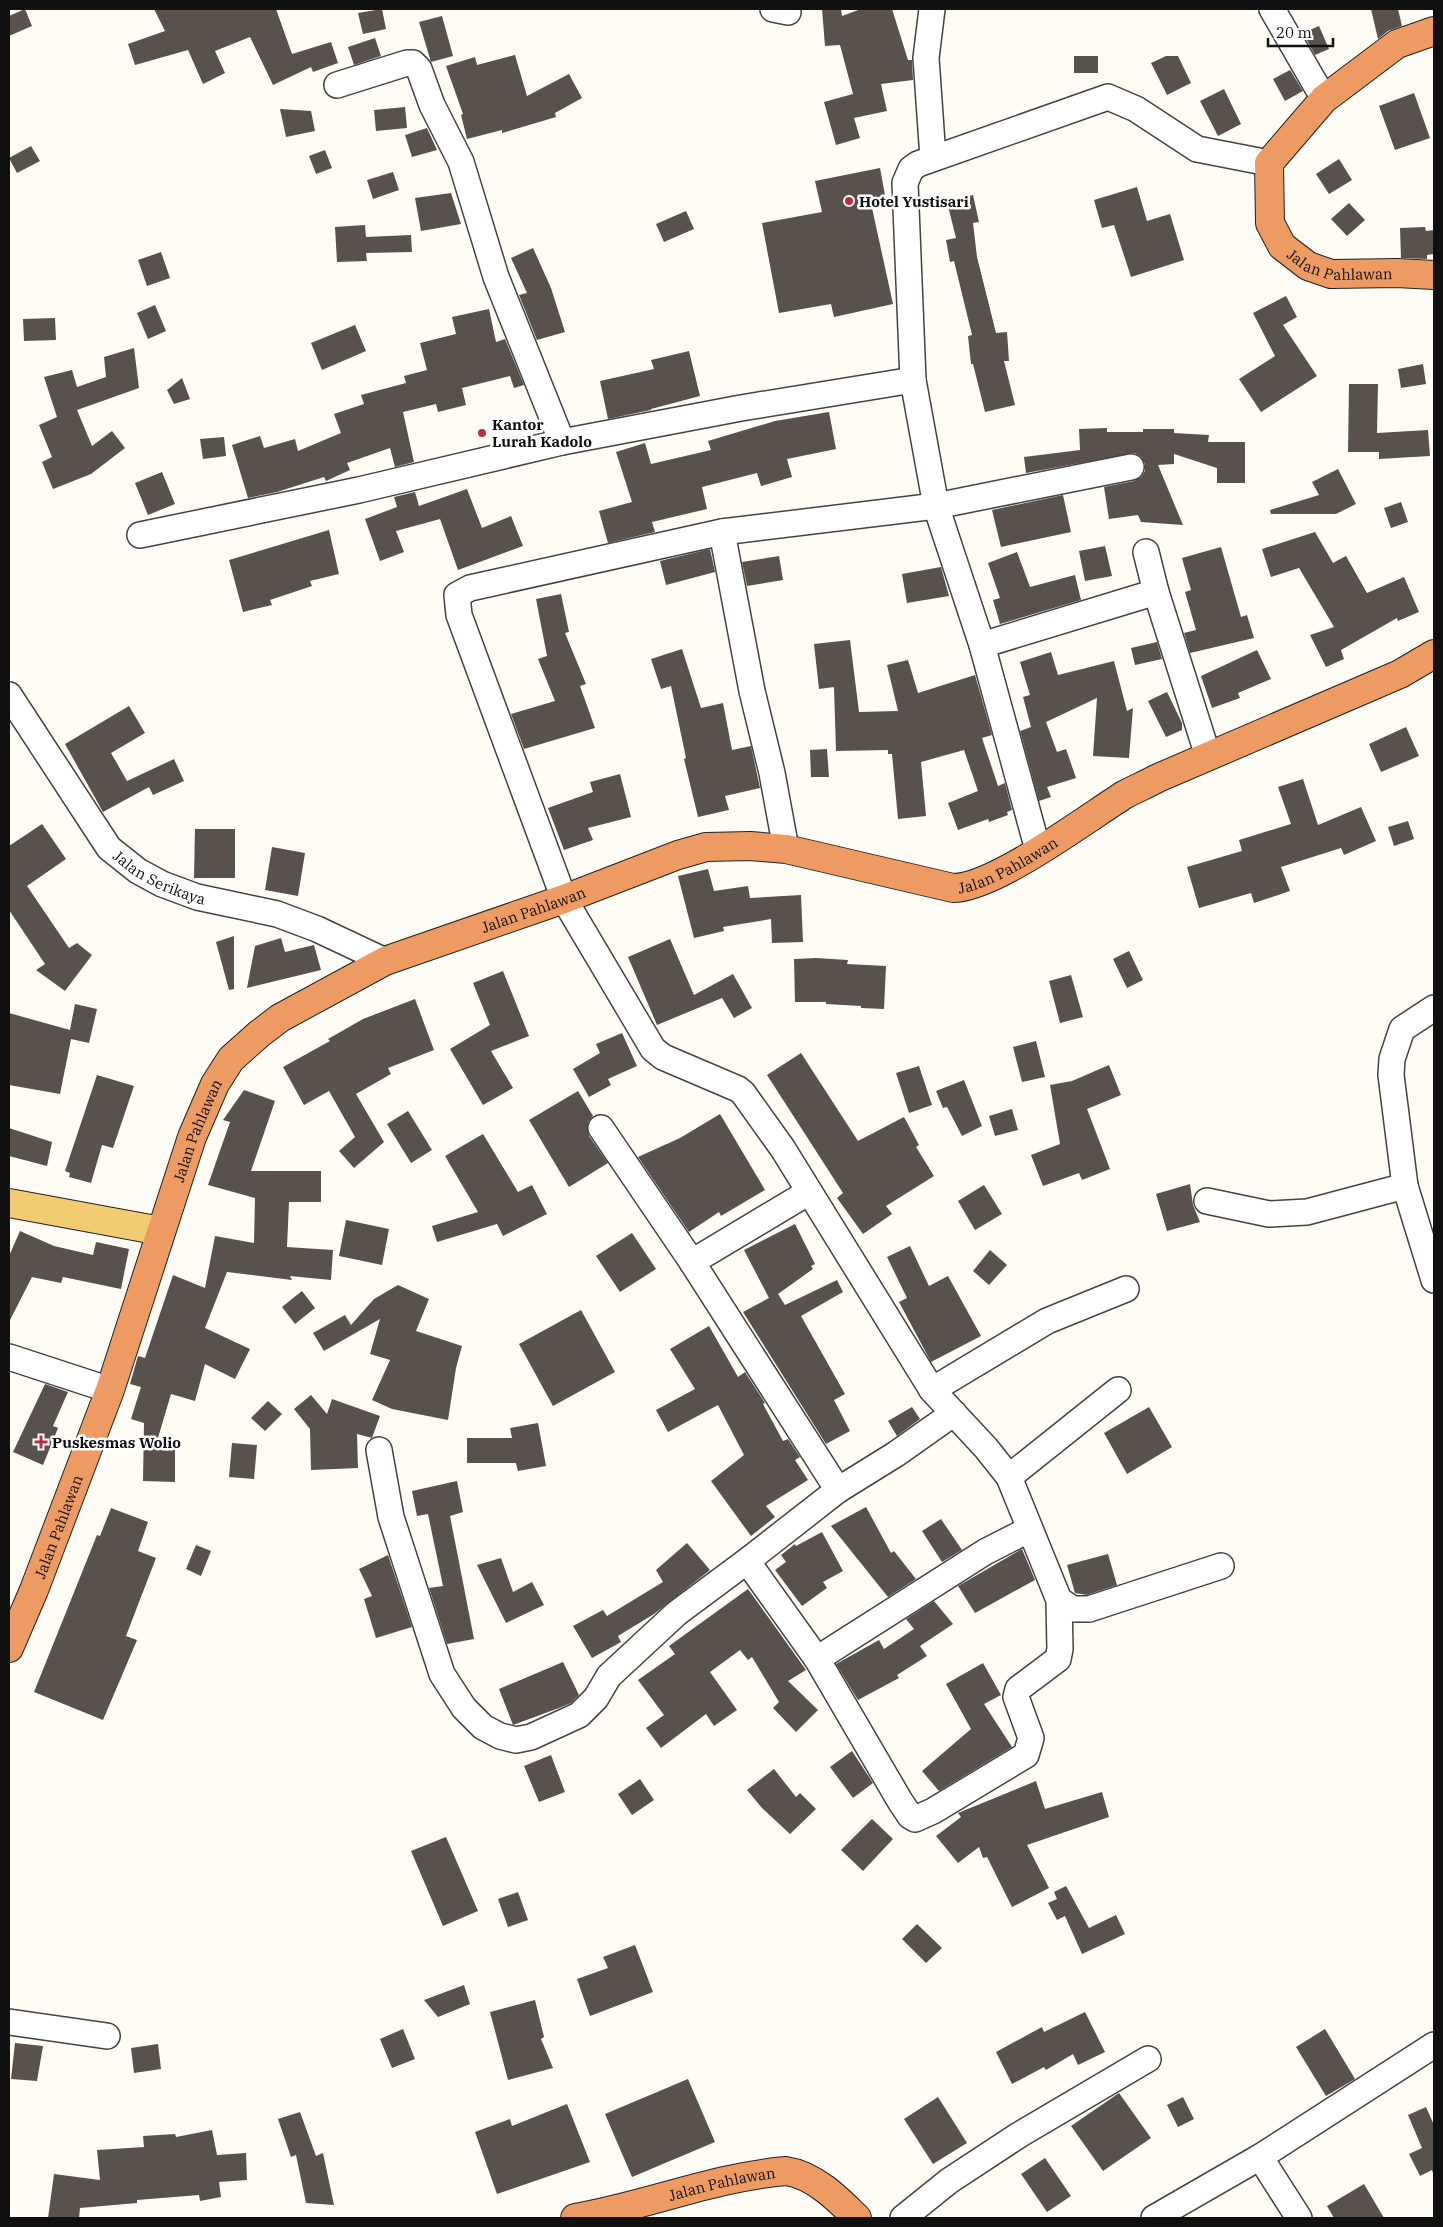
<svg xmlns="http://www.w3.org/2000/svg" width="1443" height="2227" font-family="'IBM Plex Serif',serif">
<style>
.building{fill:#58514d}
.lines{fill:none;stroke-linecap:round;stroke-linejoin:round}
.minor-casing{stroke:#434343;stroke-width:28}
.major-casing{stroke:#212121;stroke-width:30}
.highway-casing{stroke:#212121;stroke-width:30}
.minor{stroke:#fff;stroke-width:25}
.major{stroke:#f2cc71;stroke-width:28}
.highway{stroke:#ed9b63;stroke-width:28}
.poi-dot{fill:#bb2e3c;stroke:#fff;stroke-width:2}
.labels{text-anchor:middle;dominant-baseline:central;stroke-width:5;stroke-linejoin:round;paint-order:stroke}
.poi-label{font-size:15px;font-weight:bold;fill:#101010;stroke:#fff;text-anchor:start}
.street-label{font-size:15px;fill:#101010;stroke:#fff}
</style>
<rect width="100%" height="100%" fill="#fefcf4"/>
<!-- building -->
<g class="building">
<polygon points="25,9 32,26 9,36 9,16"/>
<polygon points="154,9 276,9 292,54 331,42 338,63 313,72 311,67 273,85 250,37 215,51 225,73 203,84 188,50 135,65 128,44 165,31"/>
<polygon points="382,9 386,29 363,34 358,13"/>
<polygon points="822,9 841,9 842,16 861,9 892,9 908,60 912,60 913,80 881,84 887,111 854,118 860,138 836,145 824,102 853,94 840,45 825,46"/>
<polygon points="1371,9 1398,9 1402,26 1388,31 1378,39"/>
<polygon points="442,16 453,56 431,62 419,22"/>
<polygon points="1319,26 1329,49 1315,55 1303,33"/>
<polygon points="375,38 381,56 354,65 348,47"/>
<polygon points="515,55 527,96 569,74 582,98 555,113 556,117 502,133 502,130 467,139 461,115 463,114 446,66 475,57 477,65"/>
<rect x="1074" y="56" width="24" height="17"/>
<polygon points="1166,56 1178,56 1191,83 1167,95 1151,63"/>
<polygon points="1290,70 1303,91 1285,101 1273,79"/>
<polygon points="1224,89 1241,124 1218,136 1200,101"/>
<polygon points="1414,93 1430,138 1395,150 1379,106"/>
<polygon points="405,107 407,128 376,131 374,110"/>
<polygon points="280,109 311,111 315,131 286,137"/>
<polygon points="427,128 437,150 412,157 405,135"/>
<polygon points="31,146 40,161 17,173 9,158"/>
<polygon points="325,150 332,168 316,174 309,156"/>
<polygon points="1339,159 1352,180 1329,194 1316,174"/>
<polygon points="880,168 887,206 872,208 893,304 834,317 831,304 779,313 762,223 822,212 815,181"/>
<polygon points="393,172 399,190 373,199 367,180"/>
<polygon points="1137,187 1147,221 1170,214 1184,260 1131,277 1114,225 1102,228 1094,200"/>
<polygon points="451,193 461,224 421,231 415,198"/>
<polygon points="973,195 979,222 973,223 977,257 996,333 1007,332 1009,361 1004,361 1015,405 985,412 973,364 971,364 968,336 972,335 954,261 950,262 946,240 956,238 947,202"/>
<polygon points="1349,203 1365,220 1347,236 1331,219"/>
<polygon points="686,211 694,229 664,242 656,224"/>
<polygon points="365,225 366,237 411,235 412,252 366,253 367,261 337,262 335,227"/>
<polygon points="1425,227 1426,231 1434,230 1434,254 1427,255 1427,259 1401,258 1400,228"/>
<polygon points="533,248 551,288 565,332 537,340 519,295 527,293 511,258"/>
<polygon points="161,252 170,278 147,286 138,260"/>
<polygon points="1286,296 1297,317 1283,325 1317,376 1261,412 1239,379 1275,356 1253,313"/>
<polygon points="155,305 166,331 148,339 137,313"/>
<polygon points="489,309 496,342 505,339 524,385 514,388 510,376 462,388 466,405 438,412 436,404 403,412 414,462 395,467 390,448 347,463 350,470 326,481 324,477 277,492 248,498 232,445 260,436 264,448 295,439 298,451 341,433 334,414 364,404 361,395 406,383 404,376 427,370 420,343 456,334 452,317"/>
<polygon points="55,318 56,340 24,341 23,319"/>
<polygon points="355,325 366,351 322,370 311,343"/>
<polygon points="134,348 139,388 77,410 92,446 112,431 125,448 91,474 53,489 42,462 52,457 39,425 57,417 44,377 72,370 77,387 106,377 104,357"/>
<polygon points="689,351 700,396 651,409 651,410 608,419 600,381 654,369 651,360"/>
<polygon points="1423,364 1426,384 1401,388 1398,369"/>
<polygon points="182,378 190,399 174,404 167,390"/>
<polygon points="1349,384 1378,384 1377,433 1428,430 1430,456 1379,459 1379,452 1348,452"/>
<polygon points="829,412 836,449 787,459 792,477 761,486 757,473 702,487 707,509 652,522 655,532 608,543 599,511 632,502 616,452 645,443 651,464 711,450 708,441 775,421"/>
<polygon points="1107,428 1107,432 1143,432 1143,429 1174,429 1174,433 1209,435 1208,442 1245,442 1245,483 1217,483 1217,468 1174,454 1174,464 1158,465 1183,525 1141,522 1138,515 1109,519 1104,487 1134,481 1141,477 1145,471 1145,464 1141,457 1135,453 1026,473 1024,457 1080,450 1079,429"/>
<polygon points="224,437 226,456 203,459 200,439"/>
<polygon points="1338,469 1356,504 1336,514 1271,514 1270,510 1319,495 1312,482"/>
<polygon points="162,472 175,504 148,515 135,483"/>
<polygon points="467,489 482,528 511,516 523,546 458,570 440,519 396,531 404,552 380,561 365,519 397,507 394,497 415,492 419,506"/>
<polygon points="1063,495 1071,532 1001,547 992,510"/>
<polygon points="1401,502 1408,522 1391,528 1384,508"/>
<polygon points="329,530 339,574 310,581 312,586 270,600 272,605 243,612 229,560"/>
<polygon points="1315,532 1333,563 1346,556 1367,593 1404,577 1419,612 1398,621 1397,618 1341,650 1344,659 1326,667 1310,635 1334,627 1299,568 1271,577 1262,549"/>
<polygon points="1105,546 1112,576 1085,581 1079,551"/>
<polygon points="1221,547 1241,617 1247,615 1254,638 1190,653 1184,633 1196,630 1185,592 1191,590 1182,558"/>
<polygon points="710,549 715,572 666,585 660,561"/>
<polygon points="1017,552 1030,587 1075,575 1081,600 1000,624 993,600 1000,598 988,563"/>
<polygon points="779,556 783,580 747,586 742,562"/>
<polygon points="941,567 949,596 907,603 902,574"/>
<polygon points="561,594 569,632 565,633 586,684 580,686 595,728 524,749 511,714 555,701 538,659 547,656 536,599"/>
<polygon points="850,640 859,712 898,711 887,665 908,660 918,693 975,675 992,735 982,738 998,786 1005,783 1012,810 1007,812 1008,815 989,822 988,819 958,830 948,803 978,791 964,750 921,762 926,816 898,819 892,754 888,754 888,750 836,751 834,687 819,689 814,644"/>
<polygon points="1157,642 1162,659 1135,665 1131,648"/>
<polygon points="682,649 701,708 723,703 732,750 751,746 760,788 725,796 729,810 698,817 684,759 686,758 671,686 661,689 651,659"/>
<polygon points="1257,650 1271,679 1238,693 1240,698 1212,708 1201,676"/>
<polygon points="1051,652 1058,675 1114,661 1127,711 1133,708 1129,758 1093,756 1097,698 1046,722 1057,752 1066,749 1076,778 1047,787 1051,797 1039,801 1020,731 1031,727 1023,697 1030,695 1020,662"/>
<polygon points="1167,692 1182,723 1182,730 1166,737 1148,701"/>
<polygon points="129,706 145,733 111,753 127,781 174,759 184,781 153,795 149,787 103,812 65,744"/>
<polygon points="1406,727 1419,756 1381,772 1369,744"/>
<polygon points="827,749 829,777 811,777 810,750"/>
<polygon points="620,774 631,817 588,828 593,840 564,850 548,808 593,792 590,782"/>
<polygon points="1303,779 1318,825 1361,807 1376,841 1344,855 1341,848 1281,867 1290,891 1254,903 1251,893 1199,908 1187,867 1242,851 1239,840 1291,824 1278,787"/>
<polygon points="1408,821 1414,839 1394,846 1388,827"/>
<polygon points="42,824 66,859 27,886 69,948 77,943 92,955 65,991 36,970 45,964 9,910 9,846"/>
<polygon points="195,829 235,829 235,878 194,878"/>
<polygon points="272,847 305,853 298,896 265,890"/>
<polygon points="708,869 714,891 748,886 750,898 801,895 803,942 772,943 771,919 723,927 724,931 694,938 678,876"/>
<polygon points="234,936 234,989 229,990 216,942"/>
<polygon points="281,938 285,952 314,945 321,970 247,988 255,946"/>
<polygon points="670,939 694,995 733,974 752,1008 734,1018 722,998 657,1025 628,957"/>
<polygon points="1129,951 1143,980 1127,988 1113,959"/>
<polygon points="816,958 848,960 847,964 886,966 884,1009 861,1008 861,1006 826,1004 826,1002 795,1002 794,959"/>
<polygon points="503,971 529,1036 491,1051 513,1088 483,1105 450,1049 490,1025 473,983"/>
<polygon points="1071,975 1083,1017 1060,1023 1049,981"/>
<polygon points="415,999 434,1050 388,1068 391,1074 356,1094 384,1142 354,1168 339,1151 355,1137 329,1091 304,1105 283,1067 330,1041 328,1039 363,1019"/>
<polygon points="75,1004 97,1009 89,1043 71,1039 60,1094 9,1085 9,1013 70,1030"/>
<polygon points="622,1033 637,1066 608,1079 611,1085 589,1097 573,1069 600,1053 596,1044"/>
<polygon points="1036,1041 1045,1077 1022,1082 1013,1047"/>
<polygon points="801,1053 858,1141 904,1117 919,1145 916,1147 934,1176 886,1206 892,1214 863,1234 837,1198 843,1193 767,1075"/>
<polygon points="1109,1065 1121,1095 1087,1109 1110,1169 1082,1180 1079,1173 1043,1186 1031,1155 1060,1144 1050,1085 1072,1081"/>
<polygon points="919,1066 932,1105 909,1113 896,1073"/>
<polygon points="97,1075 134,1086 113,1148 102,1145 91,1183 69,1177 70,1173 65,1171"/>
<polygon points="964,1080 982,1126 962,1136 947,1107 943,1108 936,1091"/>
<polygon points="244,1090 275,1101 251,1171 321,1171 321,1202 289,1202 287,1247 333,1250 331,1280 290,1276 292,1280 227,1272 205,1328 250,1349 235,1379 205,1364 195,1401 171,1394 155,1448 175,1448 175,1482 143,1481 144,1423 131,1419 141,1387 130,1384 138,1356 145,1358 173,1275 205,1288 215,1236 254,1243 255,1198 208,1185 230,1122 223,1120"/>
<polygon points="578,1091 593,1116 588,1122 589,1136 608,1163 569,1187 529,1120"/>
<polygon points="1012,1109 1018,1130 995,1136 989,1116"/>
<polygon points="408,1111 432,1150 411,1163 387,1124"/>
<polygon points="720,1114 765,1190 721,1216 719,1212 689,1232 638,1157 680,1138"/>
<polygon points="9,1128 52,1142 47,1166 9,1156"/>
<polygon points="483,1134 518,1192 532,1185 547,1214 503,1236 497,1224 437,1242 432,1226 478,1212 445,1156"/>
<polygon points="1190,1184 1193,1205 1200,1222 1167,1231 1156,1194"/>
<polygon points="984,1185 1002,1214 975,1230 958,1201"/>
<polygon points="346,1220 389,1229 382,1265 339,1256"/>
<polygon points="795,1224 815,1264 811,1266 813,1269 778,1294 785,1305 837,1280 843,1292 801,1316 845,1394 834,1400 850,1431 826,1444 743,1312 769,1298 744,1250"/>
<polygon points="20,1231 54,1246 93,1255 96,1242 129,1249 121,1289 63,1277 61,1283 32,1277 9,1322 9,1256"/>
<polygon points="632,1233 656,1269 620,1292 596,1256"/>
<polygon points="910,1246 929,1286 948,1276 981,1336 931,1362 899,1302 907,1298 887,1257"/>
<polygon points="990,1250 1007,1265 989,1285 973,1271"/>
<polygon points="398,1285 429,1299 416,1331 462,1346 456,1368 448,1420 392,1409 372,1400 390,1360 370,1354 380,1319 324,1351 313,1333 345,1315 351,1325 374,1299"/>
<polygon points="302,1291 315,1308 295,1324 282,1307"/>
<polygon points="581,1310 615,1372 553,1406 519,1344"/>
<polygon points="709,1326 738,1377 745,1372 765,1403 763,1404 783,1441 788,1439 800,1457 795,1460 808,1480 766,1506 775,1517 751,1536 711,1481 744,1455 718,1405 668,1432 656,1410 695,1389 670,1349"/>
<polygon points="45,1384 68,1392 53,1426 58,1428 43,1465 13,1452"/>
<polygon points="311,1395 327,1414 332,1399 380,1416 372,1438 357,1434 358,1468 311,1470 310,1429 294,1409"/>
<polygon points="268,1401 282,1414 265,1431 251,1418"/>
<polygon points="912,1407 920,1419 897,1436 888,1421"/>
<polygon points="1149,1407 1172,1447 1127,1474 1104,1433"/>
<polygon points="538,1423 546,1466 518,1471 516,1463 467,1463 467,1438 512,1438 510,1428"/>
<polygon points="232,1443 257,1445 254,1479 229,1477"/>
<polygon points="457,1481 463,1512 450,1516 474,1639 447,1644 429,1588 443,1586 428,1514 417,1516 412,1491"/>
<polygon points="866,1507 891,1553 894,1551 916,1579 888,1597 831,1526"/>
<polygon points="111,1508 148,1522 138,1551 156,1558 126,1636 137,1640 103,1720 34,1692 97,1535 100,1536"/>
<polygon points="941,1519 962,1550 942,1562 922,1531"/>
<polygon points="822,1532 843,1571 823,1582 827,1588 802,1606 775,1570 786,1562 781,1555 795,1544 796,1546"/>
<polygon points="687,1543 710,1570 654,1614 618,1636 621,1642 592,1658 573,1626 603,1610 607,1616 663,1582 656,1570"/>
<polygon points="196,1545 211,1551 201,1576 186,1569"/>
<polygon points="1022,1549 1035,1580 975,1613 958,1586"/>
<polygon points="1108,1554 1117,1585 1087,1595 1075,1593 1067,1565"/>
<polygon points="388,1555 412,1627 376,1638 364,1599 372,1596 359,1569"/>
<polygon points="501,1558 513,1592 532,1582 544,1605 506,1623 477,1565"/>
<polygon points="748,1589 806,1670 788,1681 818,1710 796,1732 773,1708 779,1702 752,1657 748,1660 740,1650 710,1672 737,1710 714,1726 706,1714 661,1748 646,1728 664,1715 638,1680 675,1654 669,1646"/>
<polygon points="934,1601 953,1624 920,1646 927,1656 897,1675 899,1678 858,1700 836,1664 879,1640 884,1649 914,1629 906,1619"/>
<polygon points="563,1662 579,1695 571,1703 559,1708 513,1725 499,1689"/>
<polygon points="983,1663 1001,1695 984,1704 1012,1747 939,1791 922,1771 971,1729 946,1684"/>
<polygon points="852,1751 873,1783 853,1798 830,1767"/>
<polygon points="551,1755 565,1792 539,1802 524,1766"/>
<polygon points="774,1769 796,1797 800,1793 816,1809 790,1834 762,1808 747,1790"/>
<polygon points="640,1779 654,1800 632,1815 618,1794"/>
<polygon points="1036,1781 1045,1809 1102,1792 1109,1817 1027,1845 1049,1888 1012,1907 987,1857 983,1858 979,1847 958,1863 936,1836 961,1817 958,1813"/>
<polygon points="872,1819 893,1839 863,1871 841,1850"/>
<polygon points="446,1837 478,1911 443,1926 411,1851"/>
<polygon points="1066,1886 1089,1928 1116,1915 1125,1934 1082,1954 1065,1916 1057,1920 1048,1903 1057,1899 1054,1892"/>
<polygon points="518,1892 528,1920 508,1927 498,1899"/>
<polygon points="917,1924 942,1948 926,1963 902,1939"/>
<polygon points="635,1945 653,1992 590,2016 577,1979 608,1968 603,1957"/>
<polygon points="464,1985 470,2004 438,2017 424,2000"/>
<polygon points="535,2000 544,2037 541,2039 553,2068 508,2080 490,2012"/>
<polygon points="1085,2012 1105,2052 1078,2065 1073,2054 1046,2070 1044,2067 1012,2084 996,2052 1042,2027 1044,2032"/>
<polygon points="403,2029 415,2059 392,2068 380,2039"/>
<polygon points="1325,2029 1355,2079 1326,2096 1296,2047"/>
<polygon points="15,2043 43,2046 37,2081 11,2079"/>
<polygon points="158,2044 161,2069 134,2073 131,2048"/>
<polygon points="688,2079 715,2142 632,2177 605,2114"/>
<polygon points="1119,2093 1151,2138 1103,2171 1071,2126"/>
<polygon points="938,2097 967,2143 933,2164 904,2119"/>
<polygon points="1183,2097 1194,2119 1178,2127 1167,2105"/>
<polygon points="567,2104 590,2162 497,2194 475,2132 510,2119 512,2126"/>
<polygon points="1426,2107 1434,2125 1434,2176 1432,2170 1420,2176 1409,2154 1422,2148 1408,2115"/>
<polygon points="300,2112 316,2156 323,2153 334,2205 306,2203 296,2155 291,2157 278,2119"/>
<polygon points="212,2130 217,2155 246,2153 247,2180 219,2182 221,2197 200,2201 199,2195 137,2200 137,2203 80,2208 79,2218 48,2218 54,2174 100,2180 97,2150 144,2147 143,2136 175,2134 176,2137"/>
<polygon points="1045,2158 1071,2196 1047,2212 1021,2174"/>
<polygon points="1364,2184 1384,2218 1334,2218 1327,2206"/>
</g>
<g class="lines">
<!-- minor casing -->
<g class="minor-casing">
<g id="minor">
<polyline points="773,9 788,12"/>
<polyline points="932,9 926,58 933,158"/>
<polyline points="1272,9 1324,99"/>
<polyline points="337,85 407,63 413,63 419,69 432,105 461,162 496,277 562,442"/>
<polyline points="722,532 470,588 457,595 459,615 564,899 653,1049 663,1057 738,1089 743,1093 783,1149 932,1390 1047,1321 1126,1289"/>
<polyline points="140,535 359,490 562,442 741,408 913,380"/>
<polyline points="1146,552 1156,592 1208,756"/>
<polyline points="982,645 1156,592"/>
<path id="s1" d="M9,695l100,153 29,23 24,13 35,13 80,17 40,15 68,32"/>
<polyline points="786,849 772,773 752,691 722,532 936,506 1131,467"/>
<polyline points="1038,850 982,645 936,506 913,380 905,183 911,169 918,164 1108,97 1136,109 1197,149 1269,163"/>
<polyline points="1434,1008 1402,1029 1392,1059 1391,1075 1405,1186 1434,1280"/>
<polyline points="601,1128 692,1262 838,1490"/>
<polyline points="1207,1201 1269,1214 1307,1212 1405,1186"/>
<polyline points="692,1262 809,1192"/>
<polyline points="9,1357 110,1390"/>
<polyline points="932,1390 986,1448 1009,1477 1059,1600 1060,1649 1058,1659 1018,1689 1016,1697 1031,1738 1026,1755 933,1811 915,1819 910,1816 900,1801 817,1659 747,1561 838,1490 896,1454 954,1413"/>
<polyline points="379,1450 391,1517 442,1674 464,1708 483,1727 500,1736 516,1740 531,1737 579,1715 596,1698 609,1676 677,1613 747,1561"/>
<polyline points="1009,1477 1118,1390"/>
<polyline points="1059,1600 1073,1609 1089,1609 1221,1566"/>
<polyline points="817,1659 985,1552 1030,1529"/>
<polyline points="9,2022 107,2036"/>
<polyline points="1260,2157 1299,2218"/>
<polyline points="903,2218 949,2181 1019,2135 1148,2059"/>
<polyline points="1154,2218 1260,2157 1434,2045"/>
</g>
</g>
<!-- major casing -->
<g class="major-casing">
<polyline id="major" points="9,1203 161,1231"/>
</g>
<!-- highway casing -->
<g class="highway-casing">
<g id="highway">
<path id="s2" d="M1434,31l-37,13 -73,55 -55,64 1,60 12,23 26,20 23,8 66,-1 37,2"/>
<path id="s3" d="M9,1648l25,-58 76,-200 82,-253 23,-53 16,-25 28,-25 21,-16 105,-57 179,-62 114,-44 28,-8 44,-1 36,3 167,39c41,0 133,-69 171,-93 11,-6 23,-11 34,-17l242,-104 34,-20"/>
<path id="s4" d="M575,2218c71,-12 139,-41 211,-47 28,4 52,28 71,47"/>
</g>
</g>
<!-- minor -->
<use href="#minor" class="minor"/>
<!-- major -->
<use href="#major" class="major"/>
<!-- highway -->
<use href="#highway" class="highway"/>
</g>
<!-- markers -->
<g class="poi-dot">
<circle cx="849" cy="201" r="5"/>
<circle cx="482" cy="433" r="5"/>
<path d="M38.5 1434.5h5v5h5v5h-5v5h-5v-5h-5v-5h5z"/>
</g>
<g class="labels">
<!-- poi labels -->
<g class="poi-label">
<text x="859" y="201">Hotel Yustisari</text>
<text x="492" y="424">Kantor<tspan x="492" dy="17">Lurah Kadolo</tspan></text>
<text x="52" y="1442">Puskesmas Wolio</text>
</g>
<!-- street labels -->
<g class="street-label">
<text stroke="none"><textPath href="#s2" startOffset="365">Jalan Pahlawan</textPath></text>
<text stroke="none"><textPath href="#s3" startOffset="1466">Jalan Pahlawan</textPath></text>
<text stroke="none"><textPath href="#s1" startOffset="242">Jalan Serikaya</textPath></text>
<text stroke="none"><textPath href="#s3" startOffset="971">Jalan Pahlawan</textPath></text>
<text stroke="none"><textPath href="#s3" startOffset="551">Jalan Pahlawan</textPath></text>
<text stroke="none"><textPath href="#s3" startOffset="131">Jalan Pahlawan</textPath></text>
<text stroke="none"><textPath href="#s4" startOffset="151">Jalan Pahlawan</textPath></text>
</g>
</g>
<!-- border -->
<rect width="1443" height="2227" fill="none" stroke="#101010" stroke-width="20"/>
<!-- scale -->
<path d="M1268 38v8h65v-8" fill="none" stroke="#101010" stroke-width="2.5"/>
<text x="1276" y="38" font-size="15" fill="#101010" stroke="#ffffff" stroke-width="4" paint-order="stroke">20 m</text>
</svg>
